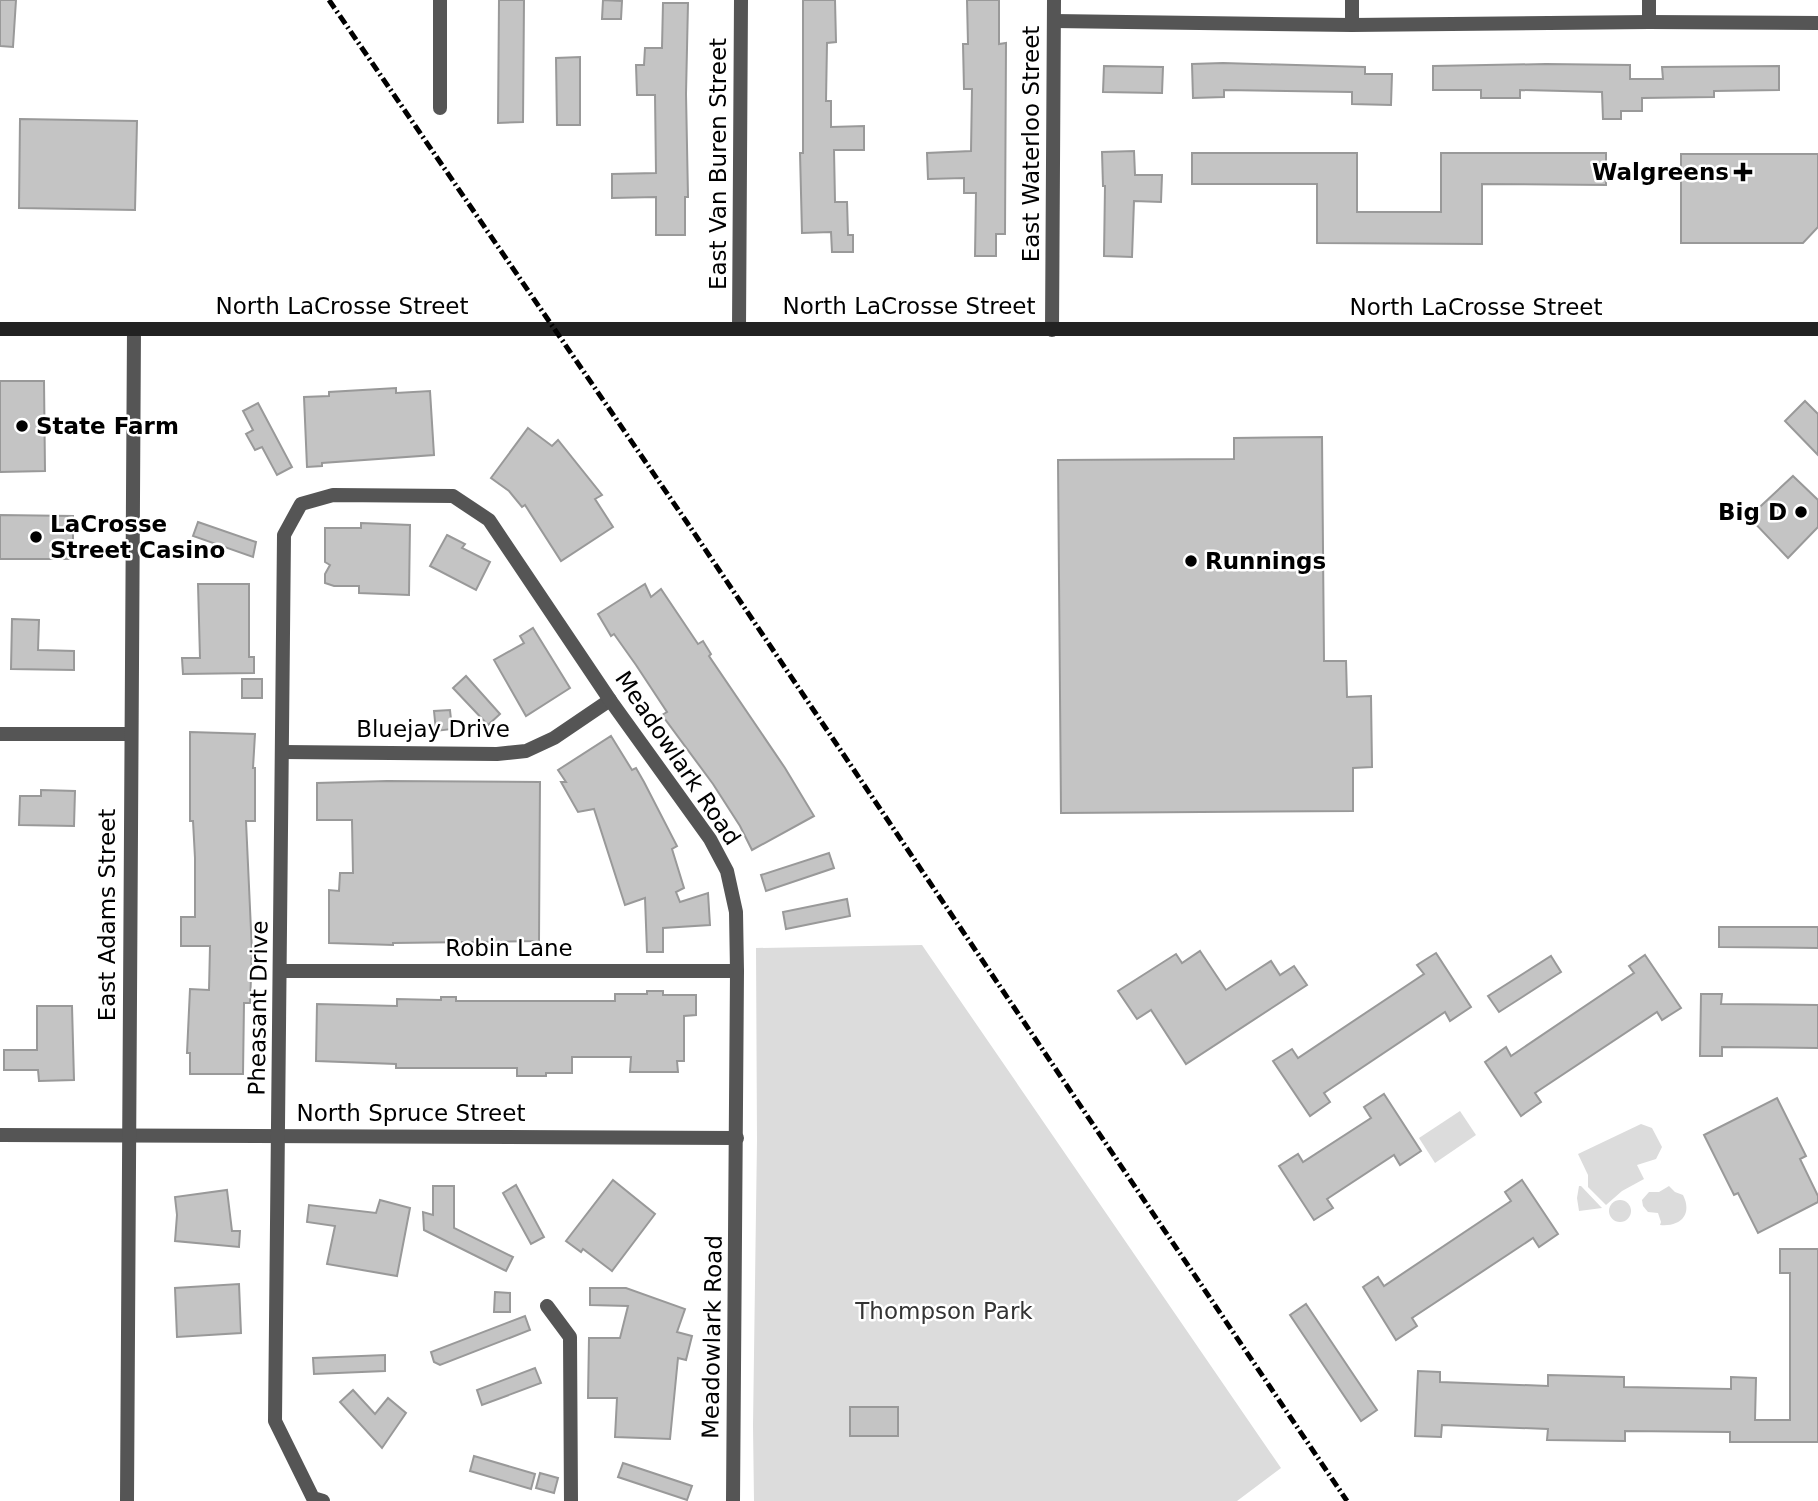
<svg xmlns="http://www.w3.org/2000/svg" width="1818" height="1501" font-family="'DejaVu Sans',sans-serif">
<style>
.green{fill:#dcdcdc}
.building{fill:#c4c4c4;stroke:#999;stroke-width:2}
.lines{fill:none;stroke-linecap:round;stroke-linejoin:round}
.minor{stroke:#555;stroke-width:14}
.secondary{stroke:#222;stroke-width:14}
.rail{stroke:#000;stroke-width:5;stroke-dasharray:10 3.5 2 3.5;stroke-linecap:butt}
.poi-dot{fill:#000;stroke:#fff;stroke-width:2.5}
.labels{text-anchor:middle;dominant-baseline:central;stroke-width:5;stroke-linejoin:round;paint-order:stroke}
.street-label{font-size:23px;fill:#000;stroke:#fff}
.poi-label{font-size:23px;font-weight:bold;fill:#000;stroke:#fff;text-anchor:start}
.park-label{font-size:23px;fill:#333;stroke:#fff}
</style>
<rect width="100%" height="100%" fill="#fff"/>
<!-- green -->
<g class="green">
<polygon points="922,945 1281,1468 1237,1501 754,1501 753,1426 757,1140 756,948"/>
<polygon points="1460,1111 1476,1135 1435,1163 1419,1138"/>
<polygon points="1641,1124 1652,1128 1662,1147 1656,1159 1637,1165 1644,1179 1622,1191 1606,1205 1588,1187 1588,1175 1578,1154"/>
<polygon points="1579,1186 1581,1186 1602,1208 1579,1211 1577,1198"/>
<path d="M1669,1186l6,6 8,3c10,20 -3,32 -23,30l1,-3 -3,-9 -10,-1 -5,-6 -1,-6 7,-8h10z"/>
<circle cx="1620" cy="1211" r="11"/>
</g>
<!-- building -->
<g class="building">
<polygon points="0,0 16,0 13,47 0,46"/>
<polygon points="499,0 524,0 523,122 498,123"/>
<polygon points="603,0 622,1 621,19 602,19"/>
<polygon points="803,0 835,0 836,42 827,43 826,101 831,101 831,127 864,126 864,150 834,150 835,202 847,202 848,235 853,235 853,252 832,252 831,232 802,233 800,153 803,153"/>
<polygon points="967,0 999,0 999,44 1006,43 1005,234 996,234 996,256 975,256 976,193 964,193 964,178 928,179 927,153 971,151 972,89 964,89 963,44 968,44"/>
<polygon points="663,3 688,3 686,94 688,197 685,197 685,235 656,235 656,197 612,198 612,174 656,173 655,95 637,95 636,65 644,65 645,48 662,48"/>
<polygon points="580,57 580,125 557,125 556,58"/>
<polygon points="1223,63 1365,67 1365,74 1392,74 1391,105 1352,104 1352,92 1224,90 1224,97 1193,98 1192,64"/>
<polygon points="1546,64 1630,65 1630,79 1663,79 1662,67 1779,66 1779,90 1714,91 1714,97 1642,98 1642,111 1621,111 1621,119 1603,119 1602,92 1520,90 1520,98 1481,98 1481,90 1433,90 1433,66"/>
<polygon points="1104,66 1163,67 1162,93 1103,92"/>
<polygon points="20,119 137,121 135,210 19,208"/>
<polygon points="1134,151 1135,175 1162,175 1161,202 1134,201 1132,257 1104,256 1105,186 1103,186 1102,152"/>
<polygon points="1192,153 1357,153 1357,212 1441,212 1441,153 1606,153 1606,185 1482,184 1482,244 1317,243 1317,184 1192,184"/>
<polygon points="1681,154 1818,154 1818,227 1803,243 1681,243"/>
<polygon points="0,381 44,381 45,471 0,472"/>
<polygon points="396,388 396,393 430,391 434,455 322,463 322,466 307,467 304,397 329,396 329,392"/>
<polygon points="1805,401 1818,414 1818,455 1785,421"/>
<polygon points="258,403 292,467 277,475 262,447 255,450 246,434 253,430 243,411"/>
<polygon points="528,428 552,446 558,440 602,495 595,499 613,527 561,561 525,505 522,507 509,491 491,478"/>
<polygon points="1322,437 1324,661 1346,661 1347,697 1371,696 1372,767 1353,768 1353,811 1061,813 1058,460 1234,459 1234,438"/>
<polygon points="1793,476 1818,500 1818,527 1788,558 1749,517"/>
<polygon points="0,515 73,516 73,559 0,559"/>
<polygon points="198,522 256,542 253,557 193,536"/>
<polygon points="361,523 410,525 409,595 359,593 359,586 334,586 325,583 325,574 330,565 325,562 325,528 361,528"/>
<polygon points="447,535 465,544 462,548 490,562 476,590 430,566"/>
<polygon points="198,584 249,584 249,657 254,657 254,673 183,674 182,658 200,658"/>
<polygon points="645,584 651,597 661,589 698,644 703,641 711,654 709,656 785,768 814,816 752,850 740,826 713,784 662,715 667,712 636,665 614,634 611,636 598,614"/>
<polygon points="12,619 39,620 38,650 74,651 74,670 11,669"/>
<polygon points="533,628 570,688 526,716 494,660 524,643 520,636"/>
<polygon points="466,676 500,714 488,725 453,688"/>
<rect x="242" y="679" width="20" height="19"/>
<polygon points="450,710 452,729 436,731 434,711"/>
<polygon points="190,732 255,734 253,768 255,768 255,821 246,821 252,952 250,1003 244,1003 243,1074 190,1074 190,1053 187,1053 190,989 209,990 210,946 181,946 181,917 195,917 195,858 193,821 190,821"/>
<polygon points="611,736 632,770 636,768 644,782 677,846 672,849 684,888 676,892 680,902 708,893 710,925 663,928 663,952 647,952 645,898 625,905 594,809 578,812 561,782 566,782 558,770"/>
<polygon points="387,781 540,782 539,941 393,943 393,945 329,943 329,890 339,891 340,873 353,873 352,820 317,820 317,783"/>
<polygon points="41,790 75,791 74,826 19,825 20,796 41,796"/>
<polygon points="829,853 834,868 766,891 761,875"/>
<polygon points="847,899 850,916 786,929 783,912"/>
<polygon points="1719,927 1818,927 1818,948 1719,947"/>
<polygon points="1200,951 1226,990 1271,961 1280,975 1294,966 1307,985 1186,1064 1151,1010 1137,1019 1118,991 1176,954 1182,963"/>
<polygon points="1436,953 1471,1007 1450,1021 1445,1012 1324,1093 1330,1102 1310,1116 1273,1061 1292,1049 1298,1058 1424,974 1417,965"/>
<polygon points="1645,955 1681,1008 1662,1020 1657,1012 1535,1093 1541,1102 1521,1116 1485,1062 1506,1047 1511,1056 1634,973 1629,966"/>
<polygon points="1551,956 1561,972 1499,1012 1488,996"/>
<polygon points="647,991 663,991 663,995 696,995 696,1015 684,1016 684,1061 677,1061 678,1072 630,1072 631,1057 572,1057 572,1073 546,1073 546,1076 517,1076 517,1068 396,1068 396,1064 316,1061 317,1004 397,1006 397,999 441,1000 441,997 456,997 456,1001 615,1001 615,994 647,994"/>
<polygon points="1701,994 1722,994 1721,1004 1818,1005 1818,1048 1722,1047 1722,1056 1700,1056"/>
<polygon points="37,1006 72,1006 74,1080 39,1081 38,1070 4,1070 4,1050 37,1050"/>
<polygon points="1384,1094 1421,1151 1400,1165 1394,1155 1327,1199 1333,1208 1314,1220 1279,1166 1298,1154 1303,1162 1371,1118 1364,1107"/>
<polygon points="1777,1098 1806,1156 1800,1159 1818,1196 1818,1202 1758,1233 1738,1193 1734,1195 1704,1135"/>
<polygon points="613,1180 655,1214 612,1271 583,1249 581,1252 566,1241"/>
<polygon points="1522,1180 1558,1234 1539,1247 1533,1238 1412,1318 1417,1326 1396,1340 1363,1287 1378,1277 1384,1286 1511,1201 1505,1192"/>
<polygon points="516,1185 544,1237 531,1244 503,1193"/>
<polygon points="433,1186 454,1186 454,1228 513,1257 506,1271 424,1230 423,1212 433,1215"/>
<polygon points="227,1190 232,1231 240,1231 239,1247 175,1241 177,1215 175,1197"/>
<polygon points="380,1200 410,1208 397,1276 327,1264 335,1226 307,1222 309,1205 376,1213"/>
<polygon points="1780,1249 1818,1249 1818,1442 1730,1442 1730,1432 1625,1431 1625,1441 1547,1440 1548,1429 1442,1425 1441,1437 1415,1436 1418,1371 1440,1372 1440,1382 1548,1386 1548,1375 1624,1377 1624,1387 1731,1389 1731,1377 1756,1378 1755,1420 1790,1420 1790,1273 1780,1273"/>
<polygon points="239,1284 241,1333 177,1337 175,1288"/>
<polygon points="590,1288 626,1288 685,1309 677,1332 692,1336 686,1360 678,1358 670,1439 615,1437 617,1398 588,1398 589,1338 620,1338 628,1306 590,1305"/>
<polygon points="495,1292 510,1293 510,1312 494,1312"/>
<polygon points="1306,1304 1377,1410 1361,1421 1290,1315"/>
<polygon points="525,1316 530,1330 440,1365 434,1362 431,1352"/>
<polygon points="385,1355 385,1371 314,1374 313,1358"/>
<polygon points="535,1368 541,1383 482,1405 477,1390"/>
<polygon points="353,1390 375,1414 388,1398 406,1413 382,1448 340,1402"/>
<rect x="850" y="1407" width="48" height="29"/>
<polygon points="474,1456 535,1474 531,1489 470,1471"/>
<polygon points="623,1463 692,1486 687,1500 618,1477"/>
<polygon points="540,1473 558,1478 554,1493 536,1488"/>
</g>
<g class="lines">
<!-- minor -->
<g class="minor">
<polyline points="1352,0 1352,25"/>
<polyline points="1649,0 1649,22"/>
<polyline points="1054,21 1352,25 1649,22 1818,23"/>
<polyline points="440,108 440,0"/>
<polyline points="739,328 741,0"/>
<polyline points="1052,330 1054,0"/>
<polyline points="0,734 131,734"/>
<polyline points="284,752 497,754 526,751 554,738 610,700"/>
<polyline points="281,971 737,971"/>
<polyline points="0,1135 737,1138"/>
<polyline points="547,1306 570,1337 571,1501"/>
<polyline points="127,1501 134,329"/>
<polyline points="323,1501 313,1498 275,1421 284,535 301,504 333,495 453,496 489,520 610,700 710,839 727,871 736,912 737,971 733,1501"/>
</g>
<!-- secondary -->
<polyline class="secondary" points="0,329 1818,329"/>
<!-- rail -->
<polyline class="rail" points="329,0 686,521 1347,1501"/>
</g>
<!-- markers -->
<g class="poi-dot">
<path d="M1739.5 161.5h7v7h7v7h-7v7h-7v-7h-7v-7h7z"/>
<circle cx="22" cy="426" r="7"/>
<circle cx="1801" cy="512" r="7"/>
<circle cx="36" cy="537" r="7"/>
<circle cx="1191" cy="561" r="7"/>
</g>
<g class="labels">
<!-- street labels -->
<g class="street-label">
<text transform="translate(1031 144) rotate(-90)">East Waterloo Street</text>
<text transform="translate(718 164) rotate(-90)">East Van Buren Street</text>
<text x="342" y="306">North LaCrosse Street</text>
<text x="909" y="306">North LaCrosse Street</text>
<text x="1476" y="307">North LaCrosse Street</text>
<text x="433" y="729">Bluejay Drive</text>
<text transform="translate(678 758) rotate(56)">Meadowlark Road</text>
<text transform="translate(107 915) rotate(-90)">East Adams Street</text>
<text x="509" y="948">Robin Lane</text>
<text transform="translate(258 1008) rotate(-89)">Pheasant Drive</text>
<text x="411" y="1113">North Spruce Street</text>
<text transform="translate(712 1337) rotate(-89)">Meadowlark Road</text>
</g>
<!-- poi labels -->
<g class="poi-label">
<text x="1729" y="172" text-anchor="end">Walgreens</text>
<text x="36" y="426">State Farm</text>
<text x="1787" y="512" text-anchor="end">Big D</text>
<text x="50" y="524">LaCrosse<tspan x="50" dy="26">Street Casino</tspan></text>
<text x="1205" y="561">Runnings</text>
</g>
<!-- park labels -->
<g class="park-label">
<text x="944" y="1311">Thompson Park</text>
</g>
</g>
</svg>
